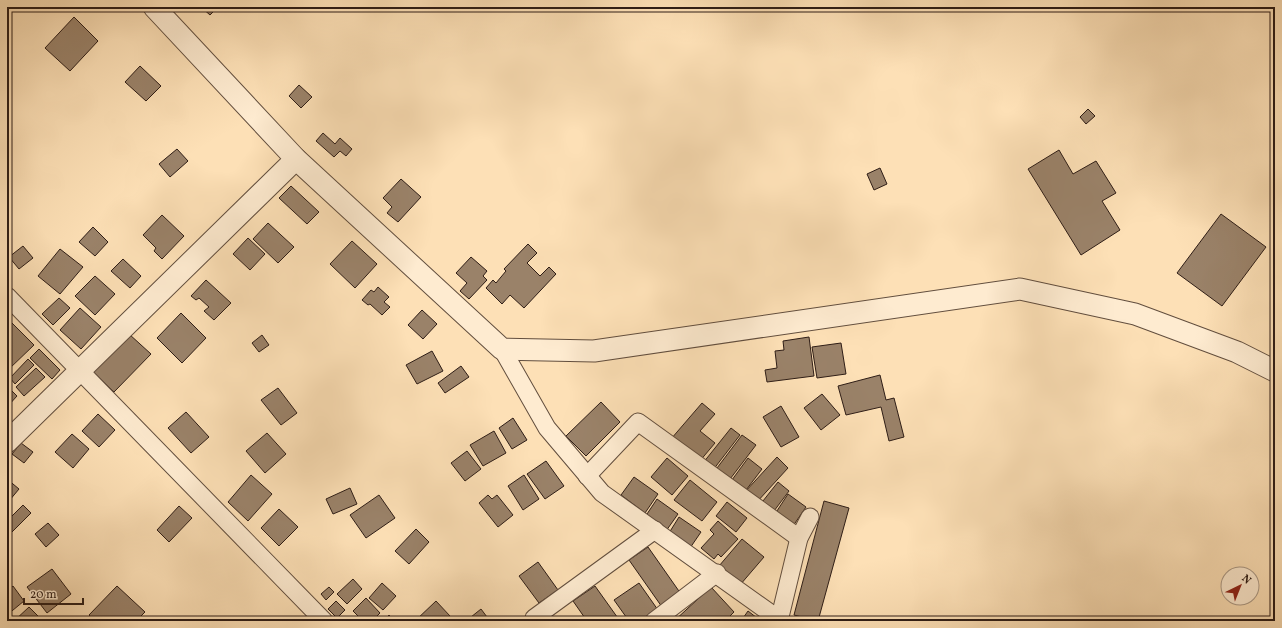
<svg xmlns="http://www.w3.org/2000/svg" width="1282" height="628" font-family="Vollkorn,serif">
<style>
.building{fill:#9a8269;stroke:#2e1d16}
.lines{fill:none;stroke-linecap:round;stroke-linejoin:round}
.minor-casing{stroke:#624e3e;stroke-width:19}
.tertiary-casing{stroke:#624e3e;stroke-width:23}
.minor{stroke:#feebd0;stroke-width:17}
.tertiary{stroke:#feebd0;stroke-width:21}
</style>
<rect width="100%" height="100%" fill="#fde0b6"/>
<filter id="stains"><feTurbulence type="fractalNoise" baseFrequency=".005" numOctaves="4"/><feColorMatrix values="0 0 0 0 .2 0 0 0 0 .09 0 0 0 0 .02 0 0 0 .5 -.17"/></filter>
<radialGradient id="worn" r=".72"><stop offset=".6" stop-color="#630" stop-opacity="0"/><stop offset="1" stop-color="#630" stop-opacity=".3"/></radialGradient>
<!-- building -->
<g class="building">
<polygon points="201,7 218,7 210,15"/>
<polygon points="74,17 98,41 70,71 45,48"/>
<polygon points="140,66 161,86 146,101 125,82"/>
<polygon points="299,85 312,97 301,108 289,96"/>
<polygon points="1088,109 1095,116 1086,124 1080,117"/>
<polygon points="323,133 335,144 340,138 352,149 346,156 340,151 334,157 316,141"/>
<polygon points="177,149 188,161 170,177 159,164"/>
<polygon points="1059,150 1073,174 1096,161 1116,193 1102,201 1120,230 1081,255 1028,169"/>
<polygon points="880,168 887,184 874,190 867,174"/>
<polygon points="401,179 421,197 398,222 387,213 392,207 383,198"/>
<polygon points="291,186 319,212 307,224 279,198"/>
<polygon points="1221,214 1266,247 1222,306 1177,273"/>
<polygon points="162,215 184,236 162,259 154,251 156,248 143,235"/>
<polygon points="268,223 294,247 278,263 253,239"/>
<polygon points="93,227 108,242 95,256 79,242"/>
<polygon points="248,238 265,254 250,270 233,254"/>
<polygon points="352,241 377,264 355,288 330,264"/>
<polygon points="528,244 537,253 527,263 540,276 549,267 556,274 524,308 510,295 502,304 486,288 493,280 496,283 506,271 504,269"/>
<polygon points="23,246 33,258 19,269 9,257"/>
<polygon points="60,249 83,267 60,294 38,276"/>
<polygon points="471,257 487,271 483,276 487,280 469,299 460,291 467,283 456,273"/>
<polygon points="123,259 141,276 130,288 111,271"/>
<polygon points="95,276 115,294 95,315 75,296"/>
<polygon points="206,280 231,303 214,320 204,311 209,307 199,298 196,300 191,296"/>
<polygon points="378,287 389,297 384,302 390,307 382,315 370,304 368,305 362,300 371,290 374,292"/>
<polygon points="59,298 70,308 53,325 42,314"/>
<polygon points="80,308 101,327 81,349 60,330"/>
<polygon points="422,310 437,324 423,339 408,325"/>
<polygon points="181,313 206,338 182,363 157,338"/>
<polygon points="7,318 34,345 9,369 7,368"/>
<polygon points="129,334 151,354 114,392 93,372"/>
<polygon points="262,335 269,345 259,352 252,343"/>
<polygon points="809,337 814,376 767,382 765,370 777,368 775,351 784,350 783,341"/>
<polygon points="841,343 846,374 817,378 812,347"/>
<polygon points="39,349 60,370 52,379 30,358"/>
<polygon points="432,351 443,371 417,384 406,365"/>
<polygon points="28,359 34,365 15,384 10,378"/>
<polygon points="461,366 469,377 445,393 438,383"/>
<polygon points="36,368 45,377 24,396 16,387"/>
<polygon points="880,375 886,400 894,398 904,437 889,441 881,407 846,415 838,386"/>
<polygon points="8,387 17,396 7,407 7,389"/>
<polygon points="278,388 297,413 281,425 261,400"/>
<polygon points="822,394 840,415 821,430 804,408"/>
<polygon points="601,402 620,422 586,456 566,436"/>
<polygon points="702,403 715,414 700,431 715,443 699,462 671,439"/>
<polygon points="781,406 799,437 781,447 763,417"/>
<polygon points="186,412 209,437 191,453 168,428"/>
<polygon points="98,414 115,430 99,447 82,431"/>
<polygon points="513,418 527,440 512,449 499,428"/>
<polygon points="731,428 740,435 713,470 703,463"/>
<polygon points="494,431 506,453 483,466 470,445"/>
<polygon points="267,433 286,454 265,473 246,451"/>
<polygon points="72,434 89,449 73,468 55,452"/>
<polygon points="742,435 756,445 727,483 714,472"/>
<polygon points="21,443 33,452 24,463 12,454"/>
<polygon points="467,451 481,469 465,481 451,463"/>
<polygon points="777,457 788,468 756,503 744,493"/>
<polygon points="667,458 688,476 672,495 651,477"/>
<polygon points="748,458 762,469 743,494 729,484"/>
<polygon points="546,461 564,486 545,499 527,474"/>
<polygon points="251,475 272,494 248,521 228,502"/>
<polygon points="524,475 539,499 523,510 508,486"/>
<polygon points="634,477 658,494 645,513 621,495"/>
<polygon points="7,479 19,489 9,501 7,500"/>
<polygon points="690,480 717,502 702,521 674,500"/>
<polygon points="778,482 789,491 771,515 759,506"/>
<polygon points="350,488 357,504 333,514 326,499"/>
<polygon points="788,494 806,507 793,526 775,514"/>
<polygon points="379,495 395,518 366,538 350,515"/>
<polygon points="488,495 492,499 497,495 513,515 498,527 479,503"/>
<polygon points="657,499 678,514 666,531 645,517"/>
<polygon points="824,501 849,508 818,621 794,615"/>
<polygon points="727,502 747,518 736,532 716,516"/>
<polygon points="23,505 31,513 10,534 7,532 7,521"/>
<polygon points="179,506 192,518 169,542 157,530"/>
<polygon points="279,509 298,527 279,546 261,528"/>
<polygon points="679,517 701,532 690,548 669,533"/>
<polygon points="718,521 738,539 721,557 718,554 714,559 701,548 714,534 710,530"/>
<polygon points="48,523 59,535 46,547 35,534"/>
<polygon points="416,529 429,542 409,564 395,551"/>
<polygon points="742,539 764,557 740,585 719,566"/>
<polygon points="648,547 681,594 662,607 629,560"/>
<polygon points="538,562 558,590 539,603 519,576"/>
<polygon points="52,569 71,594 47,613 27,587"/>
<polygon points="353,579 362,589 347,604 337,594"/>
<polygon points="382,583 396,596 383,610 369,598"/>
<polygon points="639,583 658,610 643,621 629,621 614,600"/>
<polygon points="13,586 24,601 7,615 7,591"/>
<polygon points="117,586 145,612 136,621 95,621 89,615"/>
<polygon points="595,586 620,621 587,621 573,601"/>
<polygon points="329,587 334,592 326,600 321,594"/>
<polygon points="711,587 734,612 725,621 674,621"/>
<polygon points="366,598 380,613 372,621 363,621 353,611"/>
<polygon points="336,601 345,610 337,618 328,609"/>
<polygon points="436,601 450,616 445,621 415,621"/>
<polygon points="29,607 42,620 14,621"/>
<polygon points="481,609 490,621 466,621"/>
<polygon points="748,611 761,621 741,621"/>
<polygon points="389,615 395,621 383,621"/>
</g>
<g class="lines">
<!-- minor casing -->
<g class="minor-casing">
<g id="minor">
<polyline points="7,296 324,621"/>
<polyline points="502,349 547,428 602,493 780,620"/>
<polyline points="587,476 638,422 799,538"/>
<polyline points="534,618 655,530"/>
<polyline points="654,621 717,573"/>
<polyline points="779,621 799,538 810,517"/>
</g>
</g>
<!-- tertiary casing -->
<g class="tertiary-casing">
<g id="tertiary">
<polyline points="154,7 296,159 502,349 594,351 1020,289 1135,314 1237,352 1275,371"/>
<polyline points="7,442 296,159"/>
</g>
</g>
<!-- minor -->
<use href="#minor" class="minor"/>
<!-- tertiary -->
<use href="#tertiary" class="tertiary"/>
</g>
<!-- margin -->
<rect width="1282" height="628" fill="none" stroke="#fde0b6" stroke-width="24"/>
<rect x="8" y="8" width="1266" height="612" fill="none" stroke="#2e1d16" stroke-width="2"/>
<rect x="12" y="12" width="1258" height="604" fill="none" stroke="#2e1d16"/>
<!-- north arrow -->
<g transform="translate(1240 586) rotate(43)"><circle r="19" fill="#feebd0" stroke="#ab9986"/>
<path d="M0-3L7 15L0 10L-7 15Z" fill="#8f2418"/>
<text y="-6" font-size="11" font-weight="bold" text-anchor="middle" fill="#2e1d16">N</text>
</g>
<!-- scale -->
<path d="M24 598v6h59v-6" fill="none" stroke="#2e1d16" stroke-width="2"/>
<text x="30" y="598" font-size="12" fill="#2e1d16" stroke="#feebd0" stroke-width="3" paint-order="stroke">20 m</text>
<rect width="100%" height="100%" filter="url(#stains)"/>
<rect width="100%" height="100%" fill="url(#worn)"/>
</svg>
